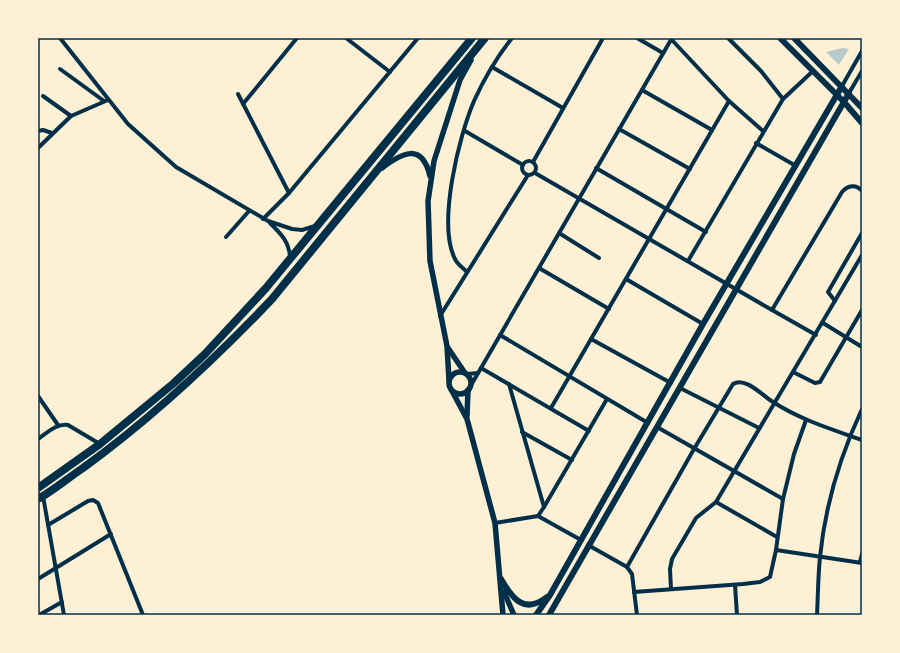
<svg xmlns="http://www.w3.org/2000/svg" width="900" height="653" font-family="Helvetica,sans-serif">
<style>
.green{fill:#b9caca}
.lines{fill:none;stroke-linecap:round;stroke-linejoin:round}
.minor{stroke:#003049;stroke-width:4}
.tertiary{stroke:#003049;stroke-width:5.5}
.secondary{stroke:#003049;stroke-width:6}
.trunk{stroke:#003049;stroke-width:8}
.neatline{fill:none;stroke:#003049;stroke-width:1.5}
</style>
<rect width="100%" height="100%" fill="#fdf0d5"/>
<!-- green -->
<polygon class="green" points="843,48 849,49 839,65 826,52"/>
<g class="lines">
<!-- minor -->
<g class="minor">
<polyline points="60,38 128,124 176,167 268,221 292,229 302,230 315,226"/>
<polyline points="346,38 390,72"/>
<polyline points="637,38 663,53"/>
<polyline points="728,38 761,71 783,99"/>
<polyline points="671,39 729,101 763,131"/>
<polyline points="492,67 563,108"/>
<polyline points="60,69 104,101"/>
<polyline points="842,86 862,51"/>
<polyline points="642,90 712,130"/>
<polyline points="849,93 862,71"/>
<polyline points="238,94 289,193"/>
<polyline points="43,96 71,116"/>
<polyline points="243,104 297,38"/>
<polyline points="619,129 690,169"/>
<polyline points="38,131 43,130 52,133"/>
<polyline points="465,131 523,165"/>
<polyline points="756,143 796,166"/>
<polyline points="38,148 71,116 108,100"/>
<circle cx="529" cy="168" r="7"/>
<polyline points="533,162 603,38"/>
<polyline points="596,168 706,232"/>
<path d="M535,173l237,137 70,-118c6,-7 14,-8 20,-1"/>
<polyline points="263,219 289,193 418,38"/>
<path d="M270,223c10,10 19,18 20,34"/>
<polyline points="559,233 599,258"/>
<polyline points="226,237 249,211"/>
<polyline points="688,261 783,99 813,71"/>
<polyline points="539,268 609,309"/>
<path d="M467,272c-4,-4 -10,-8 -12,-13 -18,-35 4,-123 19,-158 10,-22 23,-44 38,-63"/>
<polyline points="626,279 703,324"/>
<polyline points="835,301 828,292 862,233"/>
<polyline points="772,310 816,335"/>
<polyline points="440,316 528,175"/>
<polyline points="823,323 862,347"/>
<polyline points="500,335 648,423"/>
<polyline points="591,339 671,383"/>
<polyline points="481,368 589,431"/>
<polyline points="793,372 815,383 820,382 862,310"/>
<polyline points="467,374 478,373"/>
<polyline points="509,384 544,507 538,516"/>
<polyline points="470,387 672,38"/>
<polyline points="680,388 759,428"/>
<polyline points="38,396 58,425"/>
<polyline points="551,408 729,101"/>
<polyline points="657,427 783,499"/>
<polyline points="522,432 572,460"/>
<path d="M38,439c9,-6 19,-16 30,-14l32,19"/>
<polyline points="43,496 64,615"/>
<polyline points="716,502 777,537"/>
<polyline points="544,507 607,399"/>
<polyline points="495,523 538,516 581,540"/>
<polyline points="48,525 88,501 93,500 98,503 143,615"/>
<polyline points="588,545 627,567"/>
<polyline points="776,550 862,563"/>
<polyline points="860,562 862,554"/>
<polyline points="38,579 111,534"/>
<polyline points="735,585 737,615"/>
<polyline points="671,589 670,569 672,559 696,518 716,502 862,255"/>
<polyline points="634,592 743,584 760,582 770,577 776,550 783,499 794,454 806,420"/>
<polyline points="39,615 62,602"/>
<path d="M637,615l-5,-41 -5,-7 67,-118 39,-65c12,-8 30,12 40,18 28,18 58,27 89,38"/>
<path d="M817,615c1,-19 1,-39 3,-58 5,-50 21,-103 42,-148"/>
</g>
<!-- tertiary -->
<g class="tertiary">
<path d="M382,168c21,-16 40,-25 48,8"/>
<polyline points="448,348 465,373"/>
<circle cx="460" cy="383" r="11"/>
<polyline points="449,380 447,346 430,261 428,201 434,161 460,80 471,60"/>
<polyline points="452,391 467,419 495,523 503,615"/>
<polyline points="467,416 468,390"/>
<polyline points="504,592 514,615"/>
</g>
<!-- secondary -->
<g class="secondary">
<polyline points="780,38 844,102 862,123"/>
<polyline points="794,38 862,108"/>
<path d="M501,579c11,19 23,36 46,18"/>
<polyline points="536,615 550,595 703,324 842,86"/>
<polyline points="549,615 849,93"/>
</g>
<!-- trunk -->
<g class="trunk">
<polyline points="38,488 100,444 174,383 205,354 266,288 472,38"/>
<path d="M38,499c16,-9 30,-21 45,-31 69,-50 130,-107 189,-169l213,-261"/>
</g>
</g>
<!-- border -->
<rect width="900" height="653" fill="none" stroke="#fdf0d5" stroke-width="78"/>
<rect x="39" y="39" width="822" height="575" class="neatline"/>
</svg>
